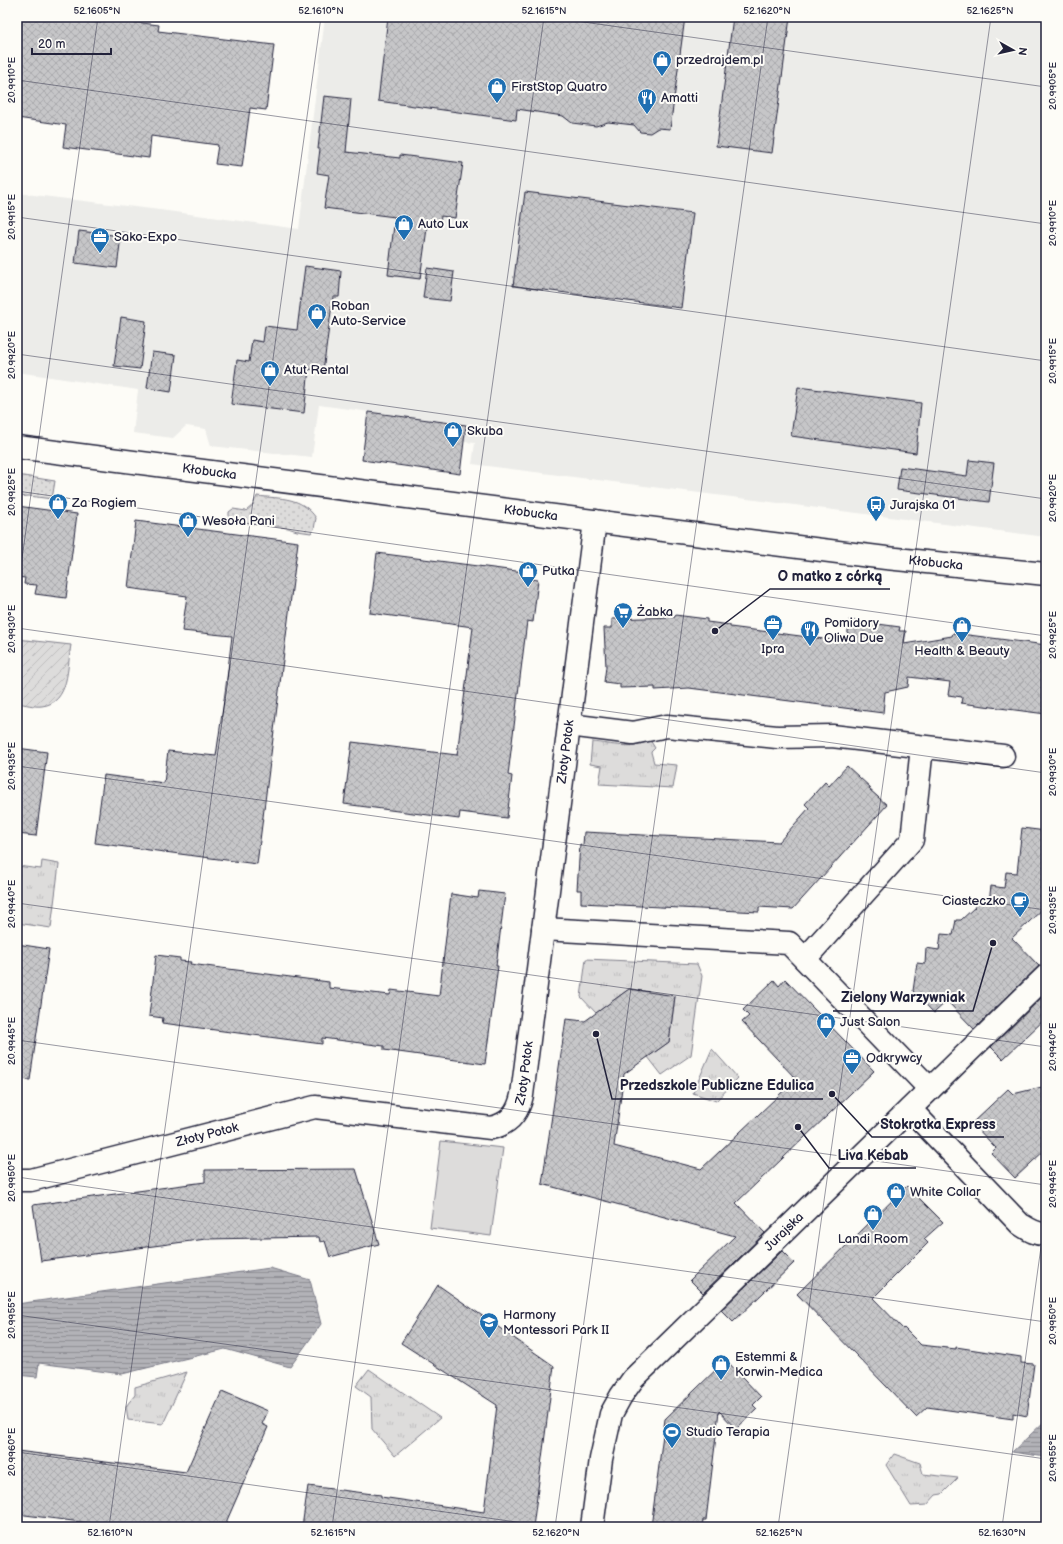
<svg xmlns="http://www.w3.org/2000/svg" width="1063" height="1544" font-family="'Balsamiq Sans',sans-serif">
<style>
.built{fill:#ecece9}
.grass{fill:url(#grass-dots);stroke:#807f8b}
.park{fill:url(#park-tufts);stroke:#807f8b}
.garden{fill:url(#garden-furrows);stroke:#807f8b}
.pitch{fill:#dddcdb;stroke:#807f8b}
.water{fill:url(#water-rules);stroke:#787885}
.building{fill:url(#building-cross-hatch);stroke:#22223b}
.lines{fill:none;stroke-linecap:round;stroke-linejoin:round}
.street-casing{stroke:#22223b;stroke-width:25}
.secondary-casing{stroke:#22223b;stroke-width:25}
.street{stroke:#fdfcf7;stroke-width:22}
.secondary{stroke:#fdfcf7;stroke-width:22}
.ticks{fill:none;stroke:#22223b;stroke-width:1;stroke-opacity:0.45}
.labels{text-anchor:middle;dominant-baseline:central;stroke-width:4;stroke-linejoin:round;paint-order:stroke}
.poi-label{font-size:13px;fill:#22223b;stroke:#fdfcf7;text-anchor:start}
.street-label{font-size:13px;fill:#22223b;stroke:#fdfcf7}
.leader{fill:none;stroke:#22223b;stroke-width:1.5}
.callout-dot{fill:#22223b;stroke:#fdfcf7;stroke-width:1.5}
.callout-label{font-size:14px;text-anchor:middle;font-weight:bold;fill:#22223b;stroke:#fdfcf7;stroke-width:4;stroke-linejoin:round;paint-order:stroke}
.neatline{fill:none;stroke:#22223b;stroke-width:1.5}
.ticks-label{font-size:10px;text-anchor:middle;fill:#22223b}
</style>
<defs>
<pattern id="grass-dots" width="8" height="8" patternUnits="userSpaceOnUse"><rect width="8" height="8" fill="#dddcdb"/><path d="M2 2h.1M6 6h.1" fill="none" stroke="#bdbcbd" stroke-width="1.8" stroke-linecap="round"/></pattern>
<pattern id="park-tufts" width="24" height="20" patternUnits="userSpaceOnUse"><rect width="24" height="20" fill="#dddcdb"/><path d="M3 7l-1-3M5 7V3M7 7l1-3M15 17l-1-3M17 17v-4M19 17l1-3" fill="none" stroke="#bdbcbd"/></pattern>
<pattern id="garden-furrows" width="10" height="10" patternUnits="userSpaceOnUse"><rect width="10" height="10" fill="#dddcdb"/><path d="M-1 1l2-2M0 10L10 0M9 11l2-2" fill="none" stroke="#bdbcbd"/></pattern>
<pattern id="water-rules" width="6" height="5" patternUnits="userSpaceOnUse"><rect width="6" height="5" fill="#b2b2b7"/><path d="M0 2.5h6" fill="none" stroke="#909096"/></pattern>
<pattern id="building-cross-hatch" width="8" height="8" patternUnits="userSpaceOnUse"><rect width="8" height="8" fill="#c6c6c8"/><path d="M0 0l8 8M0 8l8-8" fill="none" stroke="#aaaaad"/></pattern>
</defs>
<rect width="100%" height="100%" fill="#fdfcf7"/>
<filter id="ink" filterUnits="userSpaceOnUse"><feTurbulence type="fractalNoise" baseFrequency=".025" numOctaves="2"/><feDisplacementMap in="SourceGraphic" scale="8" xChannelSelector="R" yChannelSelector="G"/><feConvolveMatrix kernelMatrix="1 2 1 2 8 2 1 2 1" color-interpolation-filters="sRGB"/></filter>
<g filter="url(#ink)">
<!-- built -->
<polygon class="built" points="325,17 1046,17 1046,537 472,464 475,443 464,442 466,425 319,405 312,457 211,446 206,429 186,426 173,438 133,433 138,390 17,372 17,193 160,210 299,229"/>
<!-- grass -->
<g class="grass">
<polygon points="17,475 55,481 52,499 29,496 17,497"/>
<path d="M257,496c24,3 44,0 59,22l-2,11 -3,4 -14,-2 -9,-3 -57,-7 -2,-3v-6l4,-3 13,2 7,-6z"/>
</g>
<!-- park -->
<g class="park">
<path d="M650,740l5,8 -4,4 3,11 23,2 -4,23 -74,-4 3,-18 -12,-2 2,-22c20,2 40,8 58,-2z"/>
<polygon points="42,861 59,864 51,928 17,923 17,866 41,869"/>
<polygon points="586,959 697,964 702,976 691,1055 662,1075 648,1057 669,1042 675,996 629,989 596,1013 581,997"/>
<polygon points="712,1049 738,1078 716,1101 693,1093"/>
<polygon points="369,1369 440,1418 395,1456 372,1429 371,1397 356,1386"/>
<polygon points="187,1372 163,1424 128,1420 126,1406 135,1395 135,1387"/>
<polygon points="894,1454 920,1463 923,1474 958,1478 942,1494 936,1495 927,1505 911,1506 886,1465"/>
</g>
<!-- garden -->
<path class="garden" d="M17,639l54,6c-4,21 -1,58 -29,61 -8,1 -17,-2 -25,-3z"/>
<!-- pitch -->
<polygon class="pitch" points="441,1141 503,1148 491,1236 430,1228"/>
<!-- water -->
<g class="water">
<polygon points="270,1268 310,1280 321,1324 290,1367 225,1349 122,1374 39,1363 37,1377 17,1375 17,1304"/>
<polygon points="1046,1420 1046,1457 1012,1452"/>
</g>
<!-- building -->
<g class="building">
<polygon points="17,17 51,17 101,23 101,18 159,25 158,31 274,45 266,110 250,108 242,167 215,164 218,145 151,136 149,158 63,147 66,125 17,118"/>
<polygon points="388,17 685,17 670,129 658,128 650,133 640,132 634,125 608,122 596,126 572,123 563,116 517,109 516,120 378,101"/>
<polygon points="733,17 790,17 772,153 716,146"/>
<polygon points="324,96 351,99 346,152 400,158 400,155 463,163 455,218 441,216 440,223 428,221 420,279 388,275 395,217 324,208 329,175 317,173 320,149 318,149"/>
<polygon points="525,192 693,213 681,308 513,286"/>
<polygon points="79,231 121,236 117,268 75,263"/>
<polygon points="305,266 341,271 339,297 333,297 323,371 309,369 304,413 231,404 237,360 249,362 252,340 263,342 265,326 297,330"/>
<polygon points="427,268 454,272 450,301 423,298"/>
<polygon points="121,317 146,321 140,369 114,366"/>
<polygon points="152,352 176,355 171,392 147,388"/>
<polygon points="798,387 921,403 916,453 791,436"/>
<polygon points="368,412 466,425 460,474 362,460"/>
<polygon points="969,460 994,463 989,502 897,490 900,467 967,476"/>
<polygon points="17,506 77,514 66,598 35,594 37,585 24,584 25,578 17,577"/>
<polygon points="136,521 298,542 257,864 95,843 104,775 164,783 168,751 216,756 226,686 232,636 182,631 187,596 128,588"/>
<polygon points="377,553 524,572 523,578 538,580 533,622 527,621 508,775 512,776 507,818 460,812 459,819 344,804 352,742 457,755 473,627 370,613"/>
<polygon points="675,615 707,619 707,622 730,625 730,627 847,642 849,620 900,627 899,631 906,631 904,644 952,636 953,633 1046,645 1046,714 961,703 962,697 948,695 950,682 909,677 908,687 885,692 883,713 689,688 655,690 655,687 620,688 620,684 604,682 606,667 604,628 612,628 612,619 675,617"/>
<polygon points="17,748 47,752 36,836 17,834"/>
<polygon points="847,766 871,788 869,789 887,805 793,909 759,907 759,912 581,903 581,890 577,890 580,844 583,845 584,832 779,842 809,808 805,804 825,782 829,786"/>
<polygon points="1022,828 1046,831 1046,906 1012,938 1039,966 974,1029 947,1001 934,1013 913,991 917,963 925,964 926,948 939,950 941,934 953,935 956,920 961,920 975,907 976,900 989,902 991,886 1004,888 1006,872 1017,873"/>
<polygon points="479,891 505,894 496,966 498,966 485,1064 384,1050 384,1046 322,1038 322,1044 162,1023 163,1018 149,1016 156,955 180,958 180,961 191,962 190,964 329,982 329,988 390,995 391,990 439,996 451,894 478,898"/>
<polygon points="17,944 49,949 30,1080 17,1079"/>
<polygon points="785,979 874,1071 736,1203 765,1233 703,1293 690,1280 735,1236 542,1184 566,1019 585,1021 629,989 675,996 669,1042 624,1074 614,1146 701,1169 796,1079 742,1022 749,1016 743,1010 774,980 779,986"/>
<polygon points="1046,993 1046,1018 1003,1059 991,1047"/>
<polygon points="1046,1086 1046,1149 1015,1178 991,1153 996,1148 972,1123 1008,1089 1013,1094"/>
<polygon points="356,1169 379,1244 330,1257 325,1241 320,1242 319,1237 206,1239 41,1261 33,1205 205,1182 205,1170"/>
<polygon points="907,1186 943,1222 924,1239 928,1243 873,1298 903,1329 904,1328 921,1345 956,1349 956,1347 1021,1357 1021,1363 1034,1364 1027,1416 1013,1413 1013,1419 927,1407 916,1417 797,1294"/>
<polygon points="782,1251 794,1263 733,1322 721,1310"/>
<polygon points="438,1285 554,1366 533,1527 302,1527 308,1486 381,1495 381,1497 484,1512 497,1405 401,1343"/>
<polygon points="726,1360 761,1397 753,1405 757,1409 736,1429 719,1411 706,1520 703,1520 702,1527 651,1527 665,1419"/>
<polygon points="222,1391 268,1411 262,1424 268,1427 224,1527 121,1527 17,1514 17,1451 186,1472"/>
</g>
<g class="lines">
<!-- street casing -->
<g class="street-casing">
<g id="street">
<polyline points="569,725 633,733 667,726 777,737 832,736 1003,756"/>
<polyline points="543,929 789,943 930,1089"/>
<polyline points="805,959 912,840 922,747"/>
<path d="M910,1109l110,115c8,5 16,11 26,10"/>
<path id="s1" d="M17,1180h14l284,-73 176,21c18,-4 27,-14 31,-33l73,-574"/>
<path id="s2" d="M592,1527l9,-68 10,-45 10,-18 12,-17 413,-403"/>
</g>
</g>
<!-- secondary casing -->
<g class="secondary-casing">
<g id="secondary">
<path id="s3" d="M17,447l740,95 129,16 160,16"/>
</g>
</g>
<!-- street -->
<use href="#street" class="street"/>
<!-- secondary -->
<use href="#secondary" class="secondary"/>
</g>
</g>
<!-- ticks -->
<path class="ticks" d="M548,17l498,70M17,80l1029,144M17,217l1029,144M17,354l1029,145M17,491l1029,145M17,594l81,-577M17,628l1029,145M17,766l1029,144M17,903l1029,144M17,1040l1029,145M17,1177l1029,145M17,1315l1029,144M17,1452l535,75M109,1527l212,-1510M332,1527l212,-1510M555,1527l213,-1510M778,1527l213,-1510M1002,1527l44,-316"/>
<!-- icons -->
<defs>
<g id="shop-pin" transform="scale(1)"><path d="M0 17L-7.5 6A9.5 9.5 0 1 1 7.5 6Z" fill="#1f6fb2" stroke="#fdfcf7"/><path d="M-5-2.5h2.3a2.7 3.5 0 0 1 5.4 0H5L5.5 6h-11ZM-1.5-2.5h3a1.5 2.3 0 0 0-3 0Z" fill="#fff"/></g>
<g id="restaurant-pin" transform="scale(1)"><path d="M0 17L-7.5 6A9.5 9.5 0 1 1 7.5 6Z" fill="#1f6fb2" stroke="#fdfcf7"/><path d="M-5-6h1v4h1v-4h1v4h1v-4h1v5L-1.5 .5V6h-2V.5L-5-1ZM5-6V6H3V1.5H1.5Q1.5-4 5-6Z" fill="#fff"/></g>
<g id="office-pin" transform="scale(1)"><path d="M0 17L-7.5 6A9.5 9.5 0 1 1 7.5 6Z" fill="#1f6fb2" stroke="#fdfcf7"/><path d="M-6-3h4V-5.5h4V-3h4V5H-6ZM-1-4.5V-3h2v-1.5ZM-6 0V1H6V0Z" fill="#fff"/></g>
<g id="bus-pin" transform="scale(1)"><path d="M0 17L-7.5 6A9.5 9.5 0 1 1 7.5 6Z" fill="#1f6fb2" stroke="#fdfcf7"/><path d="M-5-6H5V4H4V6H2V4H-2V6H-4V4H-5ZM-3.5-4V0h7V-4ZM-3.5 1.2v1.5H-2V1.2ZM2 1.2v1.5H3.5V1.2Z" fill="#fff"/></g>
<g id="supermarket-pin" transform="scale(1)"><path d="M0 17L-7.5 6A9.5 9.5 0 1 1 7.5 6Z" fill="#1f6fb2" stroke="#fdfcf7"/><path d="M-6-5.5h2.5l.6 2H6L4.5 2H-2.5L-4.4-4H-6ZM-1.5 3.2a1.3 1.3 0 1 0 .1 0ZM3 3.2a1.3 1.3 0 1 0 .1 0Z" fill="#fff"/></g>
<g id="cafe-pin" transform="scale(1)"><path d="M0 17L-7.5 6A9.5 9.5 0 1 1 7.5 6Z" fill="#1f6fb2" stroke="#fdfcf7"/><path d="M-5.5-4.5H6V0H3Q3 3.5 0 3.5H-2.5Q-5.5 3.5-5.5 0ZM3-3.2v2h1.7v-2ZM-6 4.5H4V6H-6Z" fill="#fff"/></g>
<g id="school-pin" transform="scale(1)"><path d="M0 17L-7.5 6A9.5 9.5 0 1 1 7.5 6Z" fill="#1f6fb2" stroke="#fdfcf7"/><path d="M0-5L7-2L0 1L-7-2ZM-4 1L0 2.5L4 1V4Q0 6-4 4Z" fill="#fff"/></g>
<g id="stadium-pin" transform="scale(1)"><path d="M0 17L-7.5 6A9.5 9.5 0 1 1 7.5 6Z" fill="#1f6fb2" stroke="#fdfcf7"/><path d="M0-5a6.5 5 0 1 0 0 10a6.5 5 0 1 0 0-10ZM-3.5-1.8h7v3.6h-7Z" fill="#fff"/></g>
</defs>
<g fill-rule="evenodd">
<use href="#shop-pin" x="662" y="60"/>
<use href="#shop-pin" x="497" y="87"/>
<use href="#restaurant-pin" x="647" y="98"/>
<use href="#shop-pin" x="404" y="224"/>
<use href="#office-pin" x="100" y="237"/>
<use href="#shop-pin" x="317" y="313"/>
<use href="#shop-pin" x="270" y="370"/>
<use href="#shop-pin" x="453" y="431"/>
<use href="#shop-pin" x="58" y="503"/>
<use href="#bus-pin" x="876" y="505"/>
<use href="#shop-pin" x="188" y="521"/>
<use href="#shop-pin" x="528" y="571"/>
<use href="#supermarket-pin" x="623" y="612"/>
<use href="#office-pin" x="773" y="624"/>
<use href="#shop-pin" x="962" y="626"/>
<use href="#restaurant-pin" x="810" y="630"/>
<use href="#cafe-pin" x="1020" y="901"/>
<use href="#shop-pin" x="826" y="1022"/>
<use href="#office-pin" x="852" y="1058"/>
<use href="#shop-pin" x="896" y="1192"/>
<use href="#shop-pin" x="873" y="1214"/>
<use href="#school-pin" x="489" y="1322"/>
<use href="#shop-pin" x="721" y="1364"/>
<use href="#stadium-pin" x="672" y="1432"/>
</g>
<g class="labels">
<!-- poi labels -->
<g class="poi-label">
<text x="676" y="60">przedrajdem.pl</text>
<text x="511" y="87">FirstStop Quatro</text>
<text x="661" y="98">Amatti</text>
<text x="418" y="224">Auto Lux</text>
<text x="114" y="237">Sako-Expo</text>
<text x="331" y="306">Roban<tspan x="331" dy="15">Auto-Service</tspan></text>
<text x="284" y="370">Atut Rental</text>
<text x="467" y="431">Skuba</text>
<text x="72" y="503">Za Rogiem</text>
<text x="890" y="505">Jurajska 01</text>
<text x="202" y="521">Wesoła Pani</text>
<text x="542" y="571">Putka</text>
<text x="637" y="612">Żabka</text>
<text x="824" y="623">Pomidory<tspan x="824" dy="15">Oliwa Due</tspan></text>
<text x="773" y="649" text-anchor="middle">Ipra</text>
<text x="962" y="651" text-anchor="middle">Health &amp; Beauty</text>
<text x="1006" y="901" text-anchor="end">Ciasteczko</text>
<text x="840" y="1022">Just Salon</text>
<text x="866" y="1058">Odkrywcy</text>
<text x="910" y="1192">White Collar</text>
<text x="873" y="1239" text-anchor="middle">Landi Room</text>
<text x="503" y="1315">Harmony<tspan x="503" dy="15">Montessori Park II</tspan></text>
<text x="735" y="1357">Estemmi &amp;<tspan x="735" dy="15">Korwin-Medica</tspan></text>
<text x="686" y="1432">Studio Terapia</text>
</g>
<!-- street labels -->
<g class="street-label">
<text stroke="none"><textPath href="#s3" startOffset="194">Kłobucka</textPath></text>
<text stroke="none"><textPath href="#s3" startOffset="518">Kłobucka</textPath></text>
<text stroke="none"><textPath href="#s3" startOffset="926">Kłobucka</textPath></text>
<text stroke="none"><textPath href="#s1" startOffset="879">Złoty Potok</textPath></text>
<text stroke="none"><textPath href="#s1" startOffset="555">Złoty Potok</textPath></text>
<text stroke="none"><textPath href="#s1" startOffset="196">Złoty Potok</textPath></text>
<text stroke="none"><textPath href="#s2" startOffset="367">Jurajska</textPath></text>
</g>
</g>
<!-- callouts -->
<path class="leader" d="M715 631L770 589H890M993 943L973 1011H833M596 1034L612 1099H823M832 1094L872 1137H1004M798 1127L829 1168H916"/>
<g class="callout-dot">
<circle cx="715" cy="631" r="4"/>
<circle cx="993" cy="943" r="4"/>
<circle cx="596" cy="1034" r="4"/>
<circle cx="832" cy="1094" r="4"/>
<circle cx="798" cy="1127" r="4"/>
</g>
<g class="callout-label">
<text x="830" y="581">O matko z córką</text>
<text x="903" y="1002">Zielony Warzywniak</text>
<text x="717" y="1090">Przedszkole Publiczne Edulica</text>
<text x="938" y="1129">Stokrotka Express</text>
<text x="873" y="1160">Liva Kebab</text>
</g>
<!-- margin -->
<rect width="1063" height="1544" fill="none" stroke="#fdfcf7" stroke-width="44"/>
<!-- north arrow -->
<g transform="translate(1013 50) rotate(98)" stroke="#fdfcf7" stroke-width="3" paint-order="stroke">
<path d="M0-3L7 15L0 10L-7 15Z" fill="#22223b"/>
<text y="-6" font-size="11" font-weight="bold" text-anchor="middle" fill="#22223b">N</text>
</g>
<!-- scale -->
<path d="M32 48v6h79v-6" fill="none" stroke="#22223b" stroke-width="2"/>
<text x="38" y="48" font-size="12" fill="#22223b" stroke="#fdfcf7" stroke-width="3" paint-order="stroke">20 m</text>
<rect x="22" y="22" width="1019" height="1500" class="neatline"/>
<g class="ticks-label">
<text x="97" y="14">52.1605°N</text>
<text x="321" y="14">52.1610°N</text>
<text x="544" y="14">52.1615°N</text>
<text x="767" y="14">52.1620°N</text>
<text x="990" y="14">52.1625°N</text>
<text transform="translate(11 80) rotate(-90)" y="4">20.9910°E</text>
<text transform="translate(1052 86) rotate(-90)" y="4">20.9905°E</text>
<text transform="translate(11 217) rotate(-90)" y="4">20.9915°E</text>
<text transform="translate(1052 223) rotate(-90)" y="4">20.9910°E</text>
<text transform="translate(11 355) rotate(-90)" y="4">20.9920°E</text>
<text transform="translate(1052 361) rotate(-90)" y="4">20.9915°E</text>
<text transform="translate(11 492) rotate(-90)" y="4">20.9925°E</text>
<text transform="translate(1052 498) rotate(-90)" y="4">20.9920°E</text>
<text transform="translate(11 629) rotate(-90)" y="4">20.9930°E</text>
<text transform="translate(1052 635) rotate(-90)" y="4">20.9925°E</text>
<text transform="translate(11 766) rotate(-90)" y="4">20.9935°E</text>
<text transform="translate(1052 772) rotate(-90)" y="4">20.9930°E</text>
<text transform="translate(11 904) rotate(-90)" y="4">20.9940°E</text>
<text transform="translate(1052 910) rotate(-90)" y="4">20.9935°E</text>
<text transform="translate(11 1041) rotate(-90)" y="4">20.9945°E</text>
<text transform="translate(1052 1047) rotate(-90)" y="4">20.9940°E</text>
<text transform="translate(11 1178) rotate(-90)" y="4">20.9950°E</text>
<text transform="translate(1052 1184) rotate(-90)" y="4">20.9945°E</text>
<text transform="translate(11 1315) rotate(-90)" y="4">20.9955°E</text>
<text transform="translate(1052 1321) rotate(-90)" y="4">20.9950°E</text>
<text transform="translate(11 1452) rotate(-90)" y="4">20.9960°E</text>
<text transform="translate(1052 1458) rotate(-90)" y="4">20.9955°E</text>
<text x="110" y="1536">52.1610°N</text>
<text x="333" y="1536">52.1615°N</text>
<text x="556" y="1536">52.1620°N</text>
<text x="779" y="1536">52.1625°N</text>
<text x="1002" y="1536">52.1630°N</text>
</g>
</svg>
